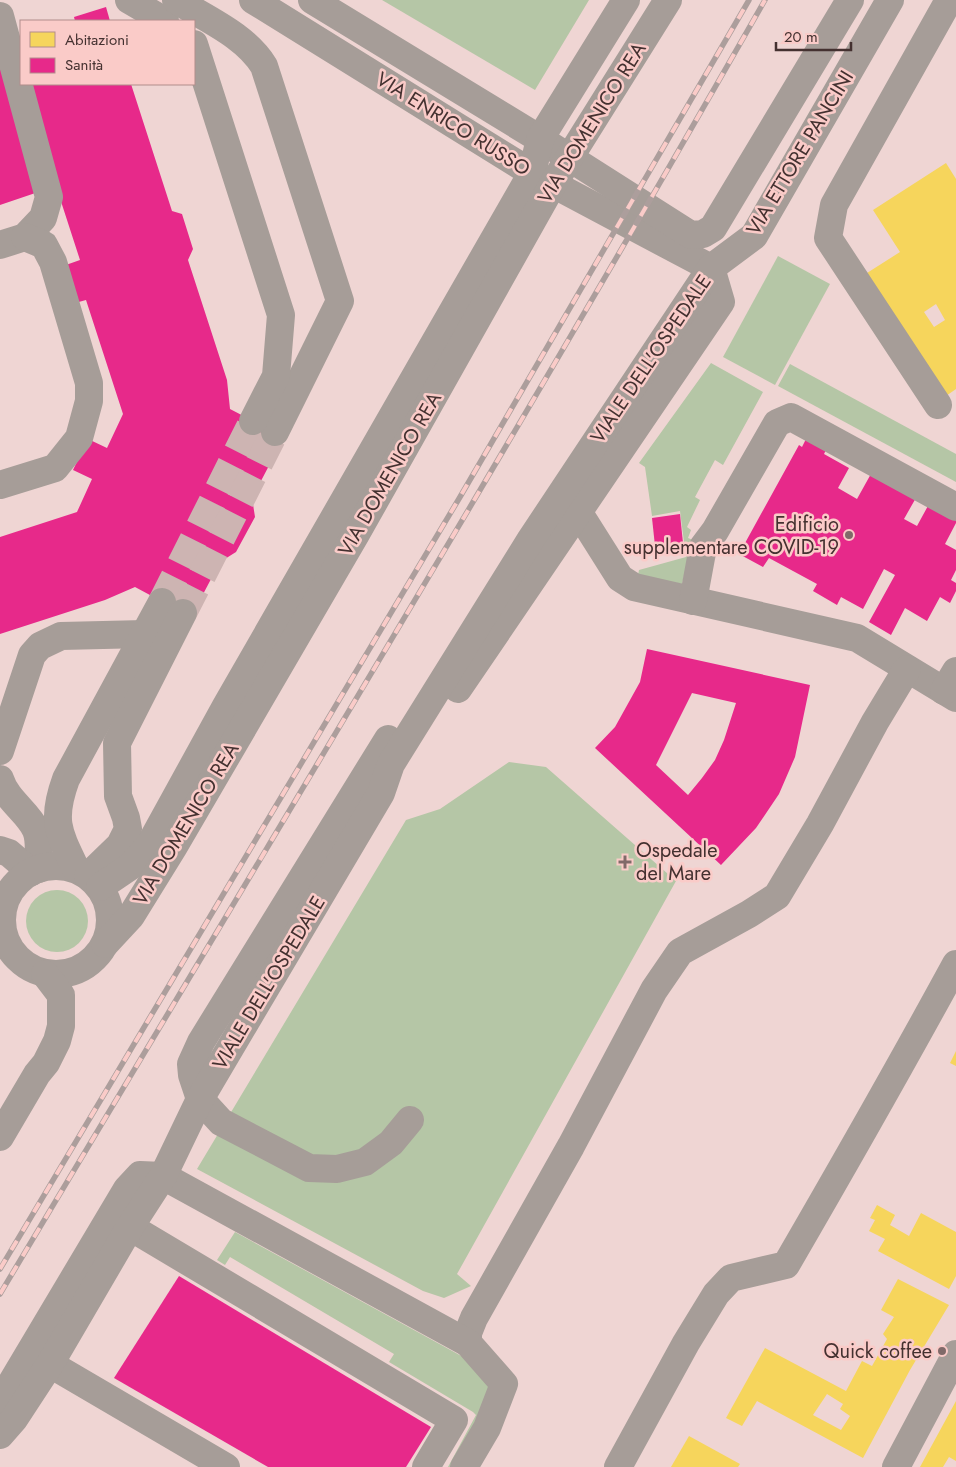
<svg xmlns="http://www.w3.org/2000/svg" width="956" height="1467" font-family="Jost,sans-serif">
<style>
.green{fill:#b5c6a6}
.homes{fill:#f6d55c;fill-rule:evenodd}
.health{fill:#e7298a;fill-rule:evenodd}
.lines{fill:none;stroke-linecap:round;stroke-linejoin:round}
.minor-tunnel{stroke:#cdb4b2;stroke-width:28;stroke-dasharray:28 14;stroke-linecap:butt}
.minor{stroke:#a69d98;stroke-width:28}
.rail-casing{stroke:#ac9e9c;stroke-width:5.5}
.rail{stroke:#facbc8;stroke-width:4;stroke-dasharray:11;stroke-linecap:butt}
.poi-dot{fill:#806a69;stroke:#facbc8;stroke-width:2}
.labels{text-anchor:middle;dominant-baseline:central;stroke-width:5;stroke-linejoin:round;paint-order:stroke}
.street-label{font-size:20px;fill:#443130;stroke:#facbc8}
.poi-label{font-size:20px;fill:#443130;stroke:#facbc8;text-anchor:end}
</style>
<rect width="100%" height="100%" fill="#efd5d3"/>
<!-- green -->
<g class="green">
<polygon points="382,0 589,0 535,90"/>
<polygon points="778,256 830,284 775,385 723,357"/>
<polygon points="711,363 763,392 723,465 715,460 695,497 700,500 687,527 691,530 688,538 693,540 682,584 638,575 639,570 686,557 680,511 652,516 645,467 639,463"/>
<polygon points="790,364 956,454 956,482 778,386"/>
<polygon points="509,762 546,767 676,881 457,1274 471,1286 444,1298 423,1291 197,1169 406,820 440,809"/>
<circle cx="57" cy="921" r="31"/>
<polygon points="235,1232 476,1364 490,1388 456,1467 448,1467 476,1415 473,1412 389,1362 394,1354 230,1257 225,1265 217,1260"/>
</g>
<!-- homes -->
<g class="homes">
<path d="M946,163l10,16v210l-10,7 -79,-123 33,-21 -27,-42zM936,304l9,16 -11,7 -10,-15z"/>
<polygon points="956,1051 956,1066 950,1063"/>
<polygon points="877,1205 895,1215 890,1225 909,1236 921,1213 956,1232 956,1276 949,1289 878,1251 885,1239 869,1231 875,1220 870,1218"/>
<path d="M898,1279l51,26 -39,65 -47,88 -106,-57 -15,25 -16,-8 39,-70 81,43 16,-30 10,5 15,-27 -4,-5 11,-17 -13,-7zM827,1394l16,10 -3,5 10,7 -9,14 -28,-15z"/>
<polygon points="956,1401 956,1461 949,1457 943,1467 920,1467"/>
<polygon points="689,1436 740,1464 738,1467 671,1467"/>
</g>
<!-- health -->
<g class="health">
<polygon points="106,7 110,21 75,21 74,17"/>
<polygon points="21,40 21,84 131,84 172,211 182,214 193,249 188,260 227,380 230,409 284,437 252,498 255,517 236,552 220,562 191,617 135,587 105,600 0,634 0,537 77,512 92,479 73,470 88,439 107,448 123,414 86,300 75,303 63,266 80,260 56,186 0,205 0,47"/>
<polygon points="806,439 826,450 824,454 849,468 838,488 857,499 872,472 917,496 904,519 917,526 929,504 956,519 956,523 945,544 956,550 956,570 951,580 956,583 956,591 950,603 940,597 927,621 905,608 891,635 869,622 895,575 884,569 863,609 841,597 837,605 813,591 817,584 769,558 763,567 739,554 799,445 802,447"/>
<polygon points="680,514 683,543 655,546 652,518"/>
<path d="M647,649l163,36 -15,72 -16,37 -23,34 -35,37 -126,-117 20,-21 25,-45zM692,693l44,10 -12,37 -9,20 -13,18 -14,17 -32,-30z"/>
<polygon points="179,1276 431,1427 406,1467 268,1467 114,1378"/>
</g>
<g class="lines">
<!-- minor-tunnel -->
<g class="minor-tunnel">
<polyline points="162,602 253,421"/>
<polyline points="183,613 275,432"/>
</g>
<!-- minor -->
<g class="minor">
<polyline points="129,0 165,21"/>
<path d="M176,0c30,19 69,35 88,66l76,235 -65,131"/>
<polyline points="253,0 532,173 711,268"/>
<polyline points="312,0 540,139 691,235 703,234 713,228 850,0"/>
<polyline points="0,16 49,197 43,218 25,237 0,245"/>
<polyline points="194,44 281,315 276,376 253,421"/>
<polyline points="938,405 828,238 834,205 949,0"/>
<polyline points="0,485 55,468 79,438 89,401 89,383 53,262 44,245 25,237"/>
<polyline points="579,513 620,578 634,587 857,638 956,698"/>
<polyline points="693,601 703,547 715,531 777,423 791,417 956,507"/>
<polyline points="458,689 721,302 711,268"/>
<polyline points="944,691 956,671"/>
<polyline points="388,739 201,1042 191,1064 192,1075 200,1099 221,1122 309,1168 337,1169 365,1162 391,1143 410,1120"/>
<polyline points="0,751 32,655 40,646 61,636 145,634"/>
<path d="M0,779c7,22 28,33 36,51 5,12 2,26 2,39"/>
<polyline points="0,850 9,853 31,872"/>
<circle cx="56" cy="920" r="54"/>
<path d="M76,869c-18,-37 -25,-49 -10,-90l96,-177"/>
<polyline points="88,876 120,845 128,829 126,818 118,796 117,743 183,613"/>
<polyline points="100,887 131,866 149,846 226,706 532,173 540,139 626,0"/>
<polyline points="105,944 131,916 173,848 356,534 553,184 668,0"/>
<polyline points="0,1137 37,1074 46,1063 57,1041 61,1026 61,995 45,974"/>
<polyline points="130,1227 454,1420 426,1467"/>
<polyline points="468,1343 468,1333 474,1318 571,1146 654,990 680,952 749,914 777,896 820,824 875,722 907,669"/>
<polyline points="50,1364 226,1467"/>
<polyline points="0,1402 127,1189 140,1175 163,1176 468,1343 504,1384 487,1428 464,1467"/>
<polyline points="0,1435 14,1419 50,1364 130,1227 163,1176 200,1099 381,793 391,764 531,539 711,268 754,236 890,0"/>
<path d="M618,1467l68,-124 30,-49 15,-16 55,-13c58,-100 115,-200 170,-301"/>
<polyline points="896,1467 956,1354"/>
</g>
<!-- rail casing -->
<g class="rail-casing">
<g id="rail">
<polyline points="0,1269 460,497 749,0"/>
<path d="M0,1294c257,-430 517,-859 765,-1294"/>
</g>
</g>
<!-- rail -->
<use href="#rail" class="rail"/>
</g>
<!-- markers -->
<g class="poi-dot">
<circle cx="849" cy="535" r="5"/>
<path d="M622.5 854.5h5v5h5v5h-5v5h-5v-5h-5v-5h5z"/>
<circle cx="942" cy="1351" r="5"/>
</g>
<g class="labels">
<!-- street labels -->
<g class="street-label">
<text transform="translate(592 123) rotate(-58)">VIA DOMENICO REA</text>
<text transform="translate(453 124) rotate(32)">VIA ENRICO RUSSO</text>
<text transform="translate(800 153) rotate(-59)">VIA ETTORE PANCINI</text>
<text transform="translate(651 359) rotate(-56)">VIALE DELL'OSPEDALE</text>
<text transform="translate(390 474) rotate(-60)">VIA DOMENICO REA</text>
<text transform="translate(186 824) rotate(-59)">VIA DOMENICO REA</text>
<text transform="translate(269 983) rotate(-59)">VIALE DELL'OSPEDALE</text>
</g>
<!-- poi labels -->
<g class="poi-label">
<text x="839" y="524">Edificio<tspan x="839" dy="23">supplementare COVID-19</tspan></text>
<text x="636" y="850" text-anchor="start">Ospedale<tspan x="636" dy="23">del Mare</tspan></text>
<text x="932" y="1351">Quick coffee</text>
</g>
</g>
<!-- legend -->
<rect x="20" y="20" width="175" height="65" fill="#facbc8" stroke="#b18d8b"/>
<rect x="30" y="32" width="25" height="15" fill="#f6d55c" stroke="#b18d8b"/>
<text x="65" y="45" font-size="15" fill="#443130">Abitazioni</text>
<rect x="30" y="58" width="25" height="15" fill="#e7298a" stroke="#b18d8b"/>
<text x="65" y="70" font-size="15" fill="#443130">Sanità</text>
<!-- scale -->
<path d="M776 42v8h75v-8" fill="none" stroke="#443130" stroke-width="2.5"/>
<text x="784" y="42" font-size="15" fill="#443130" stroke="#facbc8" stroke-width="4" paint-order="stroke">20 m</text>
</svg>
